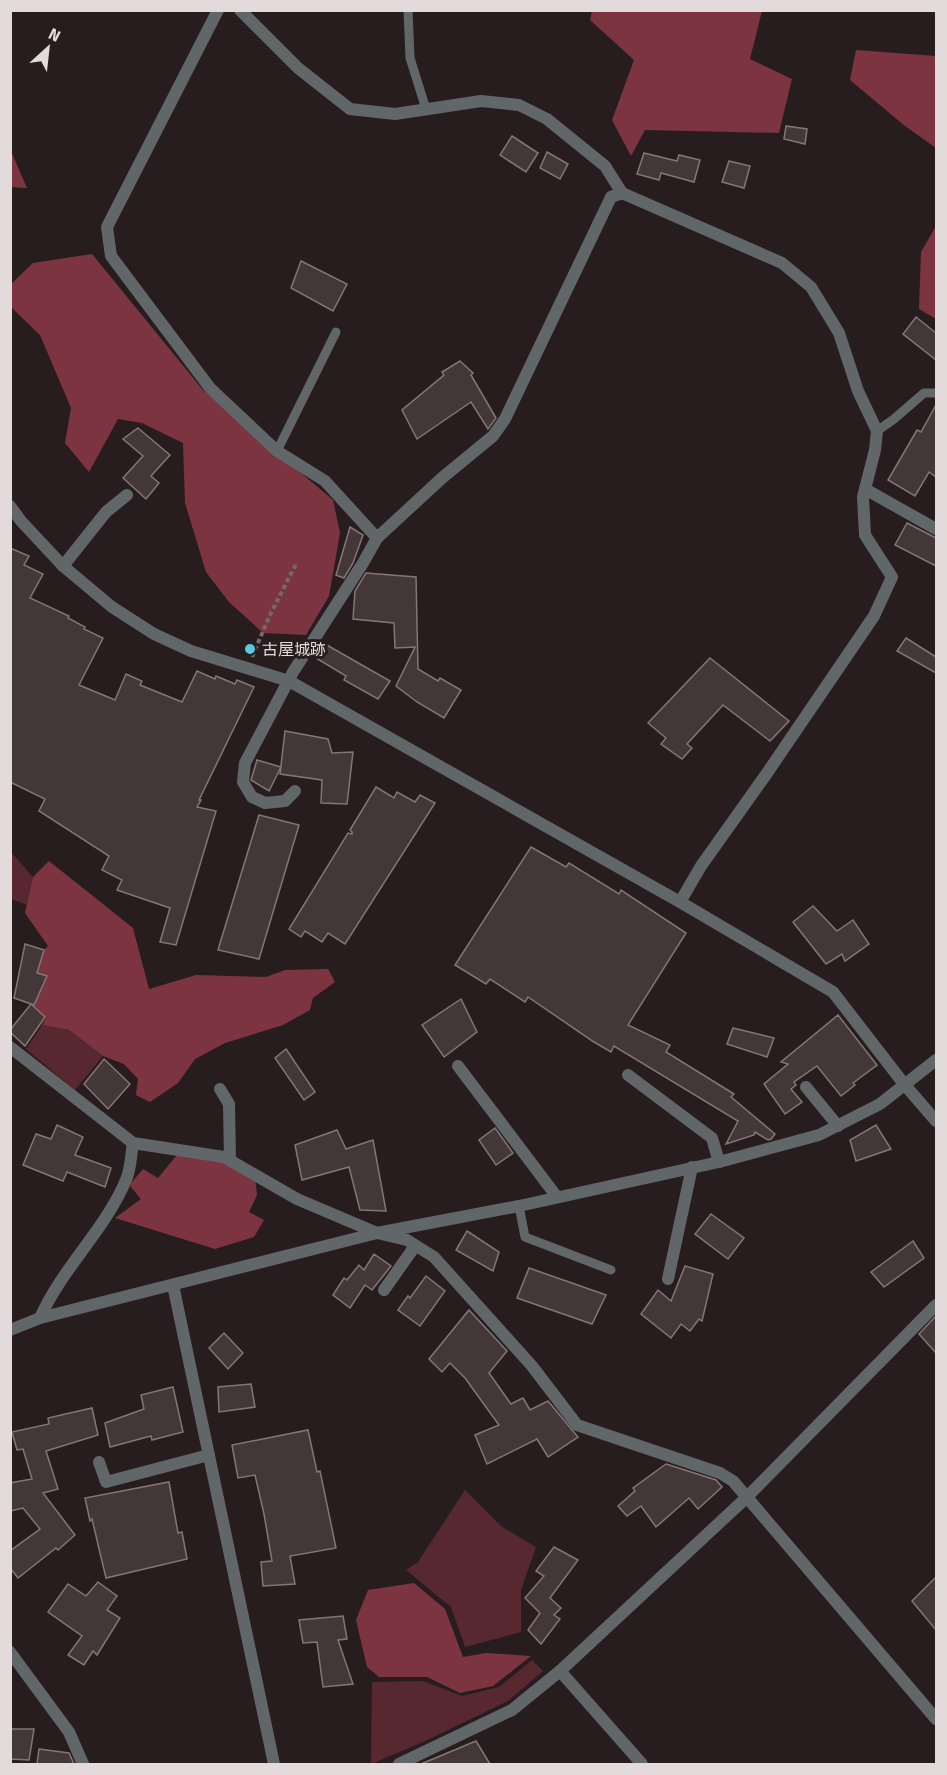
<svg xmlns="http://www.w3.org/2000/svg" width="947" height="1775" font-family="'Fira Sans','Noto Sans JP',sans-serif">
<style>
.green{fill:#57282f}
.forest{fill:#7c3540}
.building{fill:#443738;stroke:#847677;stroke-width:1.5}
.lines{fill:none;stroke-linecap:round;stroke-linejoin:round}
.path{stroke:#72696a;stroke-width:4;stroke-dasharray:4.5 3;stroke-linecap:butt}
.lane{stroke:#616769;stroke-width:9}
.street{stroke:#616769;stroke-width:12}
.poi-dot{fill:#57c9e2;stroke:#281d1e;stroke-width:2}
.labels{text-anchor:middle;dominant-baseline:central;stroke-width:6;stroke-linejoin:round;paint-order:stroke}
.poi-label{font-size:16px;fill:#e2dadb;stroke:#281d1e;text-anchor:start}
</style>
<rect width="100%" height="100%" fill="#281d1e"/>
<!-- green -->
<g class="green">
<polygon points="10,851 33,877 27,905 11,899"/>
<polygon points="42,1025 69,1030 103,1056 75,1090 26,1049"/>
<polygon points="465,1490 501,1526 536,1547 521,1590 521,1632 465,1647 451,1607 406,1570 418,1562"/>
<polygon points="532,1660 543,1671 508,1701 423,1742 371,1764 372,1682 423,1681 462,1696 499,1687"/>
</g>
<!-- forest -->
<g class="forest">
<polygon points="592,11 762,11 750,59 792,79 779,133 645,130 631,156 612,120 634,60 590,20"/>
<polygon points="856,50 936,56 936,148 905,126 850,80"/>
<polygon points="10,151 11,151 27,188 11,187"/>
<polygon points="936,226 936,319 919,309 921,252"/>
<polygon points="92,254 203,390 333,500 340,533 329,596 306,635 263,633 229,602 206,572 185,503 183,443 142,423 118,419 89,472 65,443 71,408 40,335 11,307 10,285 33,263"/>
<polygon points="49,861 133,928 149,989 196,975 266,977 285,970 328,969 335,982 313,998 310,1010 283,1025 225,1043 195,1059 178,1083 150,1102 136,1095 138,1079 124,1064 103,1056 69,1030 42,1025 46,1018 33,1006 47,976 37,973 44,950 48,946 25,913 33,877"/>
<polygon points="177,1155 221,1159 255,1178 257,1195 249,1212 264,1220 254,1237 215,1249 115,1218 141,1199 130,1186 132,1182 143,1169 158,1178"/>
<polygon points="414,1583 445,1609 463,1657 486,1653 531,1656 493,1686 460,1693 427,1677 379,1677 367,1667 356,1620 368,1590"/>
</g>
<!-- building -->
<g class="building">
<polygon points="786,126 807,129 805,144 784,139"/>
<polygon points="512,136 538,153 526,172 500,155"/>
<polygon points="547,152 568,164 560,179 540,168"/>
<polygon points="644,153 677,161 679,155 700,160 694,182 661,173 659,180 637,174"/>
<polygon points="729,161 750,166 744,188 722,182"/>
<polygon points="301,261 347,284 333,311 291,288"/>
<polygon points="916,317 936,333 936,360 903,334"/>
<polygon points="460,361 473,373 471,375 496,418 488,429 471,402 417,439 402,410 444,375 442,372"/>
<polygon points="936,405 936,477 929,472 915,496 888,480 917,430 921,432"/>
<polygon points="138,428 170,455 151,476 159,483 146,499 123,478 143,456 123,439"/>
<polygon points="907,523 936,538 936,566 895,545"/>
<polygon points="350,527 363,535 353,563 344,578 336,575"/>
<polygon points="10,548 29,556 24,565 43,574 30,598 69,616 68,618 85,627 84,629 103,638 79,685 115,700 126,674 142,681 140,685 182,702 197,671 215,679 216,676 235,684 237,680 254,687 199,800 201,800 197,807 216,811 176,945 160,942 170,908 117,890 122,880 102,870 109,856 39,811 45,799 10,782"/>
<polygon points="366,573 416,577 418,669 438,681 440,678 461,690 444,718 417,702 396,686 415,647 395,648 394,623 353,619 355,591"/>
<polygon points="906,638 936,657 936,673 897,651"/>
<polygon points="325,644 390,681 378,699 344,680 346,676 316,658"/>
<polygon points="710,658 789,721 770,741 723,705 687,744 692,748 682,759 661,744 666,738 648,723"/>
<polygon points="285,731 328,739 332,753 353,752 347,804 321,803 322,780 280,774"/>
<polygon points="257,760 281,767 269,791 251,780"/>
<polygon points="376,787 394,798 397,792 415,802 420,795 435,803 345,944 328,933 322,942 305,931 301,937 289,929 348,833 352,834 352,832 350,830"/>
<polygon points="259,815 299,825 259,959 218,950"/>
<polygon points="531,847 566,867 569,863 619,894 621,890 686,933 628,1025 670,1045 666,1052 734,1094 731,1097 775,1134 771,1139 768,1140 755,1132 754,1135 726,1144 738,1121 614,1046 611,1052 594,1042 528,997 525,1002 490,979 486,984 455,965"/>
<polygon points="813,906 837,931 853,920 869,944 845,961 842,954 826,964 793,922"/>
<polygon points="25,944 44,950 37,973 47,976 34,1005 14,998"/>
<polygon points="461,999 477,1032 444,1057 422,1025"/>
<polygon points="31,1004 45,1017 25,1046 10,1032 10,1030"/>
<polygon points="838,1015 877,1065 853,1083 855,1085 841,1096 817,1066 794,1082 796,1085 791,1089 802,1102 785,1114 764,1084 788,1064 781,1062"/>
<polygon points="733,1028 774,1038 767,1057 727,1044"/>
<polygon points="286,1049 315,1092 304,1100 275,1058"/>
<polygon points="104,1059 130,1084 108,1109 84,1084"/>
<polygon points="57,1125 83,1137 75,1155 111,1168 105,1187 67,1172 63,1181 23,1165 36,1134 51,1139"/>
<polygon points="876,1125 891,1149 856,1161 850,1140"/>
<polygon points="495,1128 513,1153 496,1165 479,1140"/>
<polygon points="337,1130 346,1149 373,1140 386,1211 360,1210 349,1167 302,1180 295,1145"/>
<polygon points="711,1214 744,1238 728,1259 695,1234"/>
<polygon points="467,1231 499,1252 493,1271 456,1250"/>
<polygon points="913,1241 924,1258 884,1287 871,1272"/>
<polygon points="374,1254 391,1266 372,1290 365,1285 350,1308 333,1295 344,1278 347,1280 359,1265 364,1270"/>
<polygon points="685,1266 713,1274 702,1321 699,1319 690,1331 681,1324 671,1338 641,1314 658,1290 671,1301"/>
<polygon points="529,1268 606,1295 592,1324 517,1298"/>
<polygon points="426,1276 445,1291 420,1326 398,1310 408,1296 410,1298"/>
<polygon points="469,1310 507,1351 489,1373 511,1404 523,1398 530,1410 548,1401 578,1437 548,1457 537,1439 487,1464 475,1435 499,1425 465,1378 450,1363 442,1372 429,1359"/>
<polygon points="936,1316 936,1353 919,1334"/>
<polygon points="224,1333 243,1353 228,1369 209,1348"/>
<polygon points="251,1384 255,1407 219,1412 218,1387"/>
<polygon points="173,1387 183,1432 152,1440 151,1436 110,1447 105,1423 144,1409 141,1395"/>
<polygon points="92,1408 98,1435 46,1451 58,1489 43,1493 75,1535 58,1550 56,1548 18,1578 10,1568 10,1551 40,1529 23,1508 10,1511 10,1483 32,1479 23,1449 17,1450 12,1432 49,1424 48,1418"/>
<polygon points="308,1430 317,1472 320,1471 336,1548 290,1556 295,1584 263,1586 261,1562 272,1561 264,1514 255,1475 238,1478 232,1445"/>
<polygon points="666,1464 716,1480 722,1487 698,1509 689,1498 656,1527 641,1506 627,1516 618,1506 635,1491 633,1488"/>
<polygon points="169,1482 178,1533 182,1532 187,1559 106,1578 92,1519 90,1521 85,1498"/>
<polygon points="554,1547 578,1560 550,1598 561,1608 554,1615 560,1619 541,1644 528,1630 540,1613 525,1598 544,1576 536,1571"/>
<polygon points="936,1577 936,1630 912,1601"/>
<polygon points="98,1582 117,1596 107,1610 120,1618 97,1655 93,1651 84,1665 68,1655 82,1636 48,1612 68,1584 86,1596"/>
<polygon points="343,1616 347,1639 338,1640 353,1684 323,1687 317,1642 303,1643 299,1620"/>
<polygon points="10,1729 34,1729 29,1760 10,1759"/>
<polygon points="476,1741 490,1764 421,1764"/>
<polygon points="39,1749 69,1753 74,1764 37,1764"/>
</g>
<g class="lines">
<!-- path -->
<polyline class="path" points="252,657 270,615 297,562"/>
<!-- lane -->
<g class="lane">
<polyline points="408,10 410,58 426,109"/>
<polyline points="877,431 894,419 924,393 936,393"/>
<polyline points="277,451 336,332"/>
<polyline points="519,1206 525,1237 611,1270"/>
</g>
<!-- street -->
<g class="street">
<polyline points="218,10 107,227 111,256 210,388 277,451 325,481 377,538"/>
<polyline points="240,10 298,68 350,109 395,114 481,101 519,105 547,119 605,166 622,193 782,263 811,287 839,333 858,391 877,431 875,450 863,497 865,535 892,577 874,616 765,776 701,866 680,902"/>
<polyline points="865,489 936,529"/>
<polyline points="10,506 21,521 63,566 112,607 154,634 191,651 289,681 680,902 833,992 904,1084 936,1121"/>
<polyline points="63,566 106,512 127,495"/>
<polyline points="295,791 285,801 265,803 252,797 243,782 245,763 293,672 363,563 377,538 442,478 493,436 505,419 611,197 622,193"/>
<polyline points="10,1047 133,1143 224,1157 297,1199 377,1233 407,1240 434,1257 532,1366 577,1425 720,1473 733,1481 936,1719"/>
<polyline points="458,1066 557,1197"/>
<polyline points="628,1075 712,1138 719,1162"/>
<polyline points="806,1087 838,1126"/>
<polyline points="220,1089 229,1104 230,1160"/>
<polyline points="668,1279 692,1167"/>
<polyline points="173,1285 274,1764"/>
<polyline points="384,1290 415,1246"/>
<path d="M40,1318c22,-50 65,-88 86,-138 5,-11 5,-26 7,-37"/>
<polyline points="10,1330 40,1318 377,1233 519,1206 719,1162 819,1135 880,1104 936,1060"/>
<polyline points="99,1462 106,1482 209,1455"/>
<polyline points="10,1652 69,1732 83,1764"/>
<polyline points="560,1671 642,1764"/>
<polyline points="399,1764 512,1710 560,1671 746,1498 936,1305"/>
</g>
</g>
<!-- markers -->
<circle class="poi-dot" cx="250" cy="649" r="6"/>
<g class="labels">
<!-- poi labels -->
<g class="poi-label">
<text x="262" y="649">古屋城跡</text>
</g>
</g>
<!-- border -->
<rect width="947" height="1775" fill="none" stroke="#e2dadb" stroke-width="24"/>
<!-- north arrow -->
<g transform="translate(48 48) rotate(27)" stroke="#281d1e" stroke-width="4.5" paint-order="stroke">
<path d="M0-4.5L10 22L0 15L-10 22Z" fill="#e2dadb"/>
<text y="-9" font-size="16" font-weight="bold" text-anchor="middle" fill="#e2dadb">N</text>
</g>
</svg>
